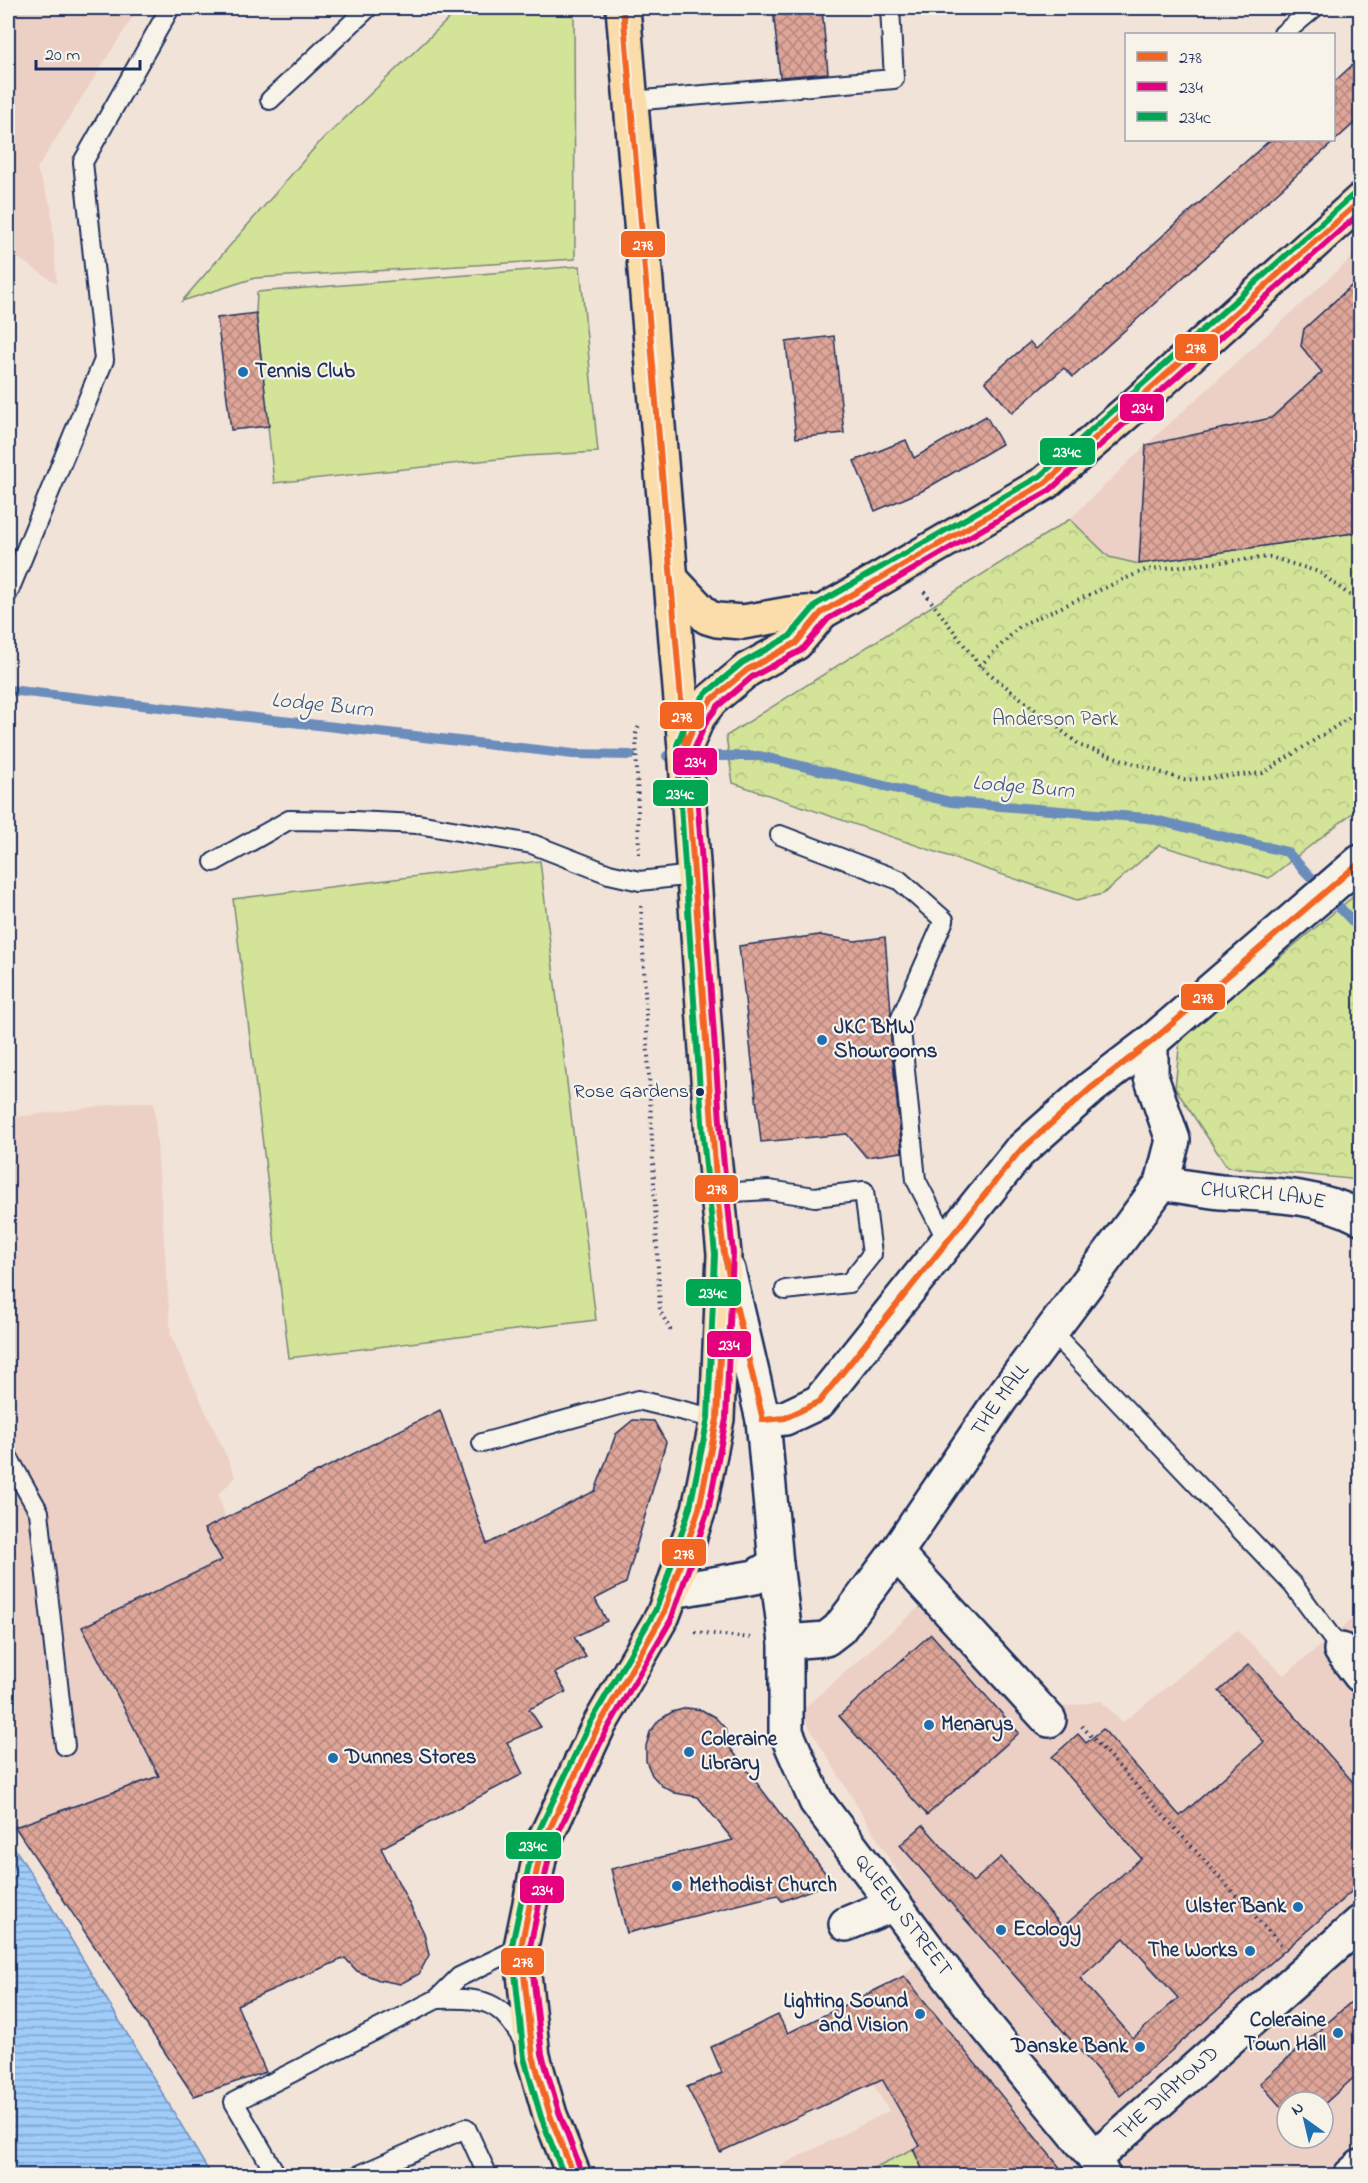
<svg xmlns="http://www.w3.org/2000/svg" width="1368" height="2183" font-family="'Indie Flower',sans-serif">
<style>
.built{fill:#ecd0c5;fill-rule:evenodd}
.green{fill:#d3e397;stroke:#77897a;stroke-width:1.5}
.park{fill:url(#park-crowns);stroke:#77897a;stroke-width:1.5}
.water{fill:url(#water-rules);stroke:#6b8dbc;stroke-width:1.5}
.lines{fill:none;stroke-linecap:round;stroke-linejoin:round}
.stream{stroke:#6b8dbc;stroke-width:10}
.building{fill:url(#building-cross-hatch);stroke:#1b2f5e;stroke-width:1.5;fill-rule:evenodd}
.lane-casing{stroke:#1b2f5e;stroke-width:22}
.street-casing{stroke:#1b2f5e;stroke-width:38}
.primary-casing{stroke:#1b2f5e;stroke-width:38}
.path{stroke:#1b2f5e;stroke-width:4;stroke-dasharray:1.5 4.5;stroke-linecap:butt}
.lane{stroke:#f7f3e8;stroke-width:18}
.street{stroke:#f7f3e8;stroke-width:33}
.primary{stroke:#faddab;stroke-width:33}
.bus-1-casing{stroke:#f7f3e8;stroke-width:10}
.bus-2-casing{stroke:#f7f3e8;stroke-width:10}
.bus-3-casing{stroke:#f7f3e8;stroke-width:10}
.bus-1{stroke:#f26522;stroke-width:6}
.bus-2{stroke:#e5007d;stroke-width:6}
.bus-3{stroke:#00a651;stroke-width:6}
.poi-dot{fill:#1f6fb2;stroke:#f7f3e8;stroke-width:2}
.bus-dot{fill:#1b2f5e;stroke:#f7f3e8;stroke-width:2}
.labels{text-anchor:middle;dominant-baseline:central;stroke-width:4.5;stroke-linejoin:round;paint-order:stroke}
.bus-label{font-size:20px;fill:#1b2f5e;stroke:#f7f3e8;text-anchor:end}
.poi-label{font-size:21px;font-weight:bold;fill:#1b2f5e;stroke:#f7f3e8;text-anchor:start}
.park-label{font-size:21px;fill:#405369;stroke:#f7f3e8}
.street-label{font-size:21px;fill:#1b2f5e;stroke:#f7f3e8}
.water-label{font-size:22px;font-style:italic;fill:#3c5685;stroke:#f7f3e8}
.line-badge{stroke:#f7f3e8;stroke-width:2}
.badge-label{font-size:16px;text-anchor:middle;font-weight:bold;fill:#fff}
</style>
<defs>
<pattern id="park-crowns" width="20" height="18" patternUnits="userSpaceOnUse" patternTransform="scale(1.5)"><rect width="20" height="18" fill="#d3e397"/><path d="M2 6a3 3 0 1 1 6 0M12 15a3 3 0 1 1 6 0" fill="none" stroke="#b5c385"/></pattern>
<pattern id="water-rules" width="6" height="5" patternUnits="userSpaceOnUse" patternTransform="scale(1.5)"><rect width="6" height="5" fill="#a0ccfa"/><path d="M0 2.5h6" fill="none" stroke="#82a6ce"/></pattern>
<pattern id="building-cross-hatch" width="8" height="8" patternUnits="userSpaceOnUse" patternTransform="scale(1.5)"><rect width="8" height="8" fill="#dea598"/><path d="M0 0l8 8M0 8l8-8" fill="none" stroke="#b3877f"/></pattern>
</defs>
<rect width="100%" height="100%" fill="#f2e3d8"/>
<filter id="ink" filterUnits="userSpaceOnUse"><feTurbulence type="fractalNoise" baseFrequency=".0167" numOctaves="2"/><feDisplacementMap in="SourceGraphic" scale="12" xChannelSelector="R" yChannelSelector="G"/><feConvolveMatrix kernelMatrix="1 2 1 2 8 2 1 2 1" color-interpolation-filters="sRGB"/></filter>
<g filter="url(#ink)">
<!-- built -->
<g class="built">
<polygon points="8,8 136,8 137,10 37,169 51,206 57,284 18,258 8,262"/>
<polygon points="1360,250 1360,532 1139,564 1109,557 1070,519 1146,445"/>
<polygon points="133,1102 154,1102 171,1336 236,1477 218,1494 226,1518 204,1529 222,1560 82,1627 159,1776 15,1827 8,1815 8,1118"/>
<path d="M919,1607l106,106 76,-12 21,22 115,-93 47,45 76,-62v562l-600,1 129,-65 -59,-97 74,-38 34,-37 -138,-227zM1287,2102h36v36h-36z"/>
</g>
<!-- green -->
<g class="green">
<polygon points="460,8 574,8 575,259 255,278 182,301 317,145"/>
<polygon points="580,266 598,452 526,456 274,483 256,313 257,292"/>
<polygon points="540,861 596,1320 289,1358 233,899"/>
<polygon points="913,2149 925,2175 859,2175"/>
</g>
<!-- park -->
<g class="park">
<polygon points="1070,519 1109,557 1139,564 1360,532 1360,807 1269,878 1159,845 1103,894 1077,900 733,783 726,736"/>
<polygon points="1360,891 1360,1180 1227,1167 1175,1088 1180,1039"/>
</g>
<!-- water -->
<polygon class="water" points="8,1838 44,1894 211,2175 8,2175"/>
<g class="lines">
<!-- stream -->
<g class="stream">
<polyline points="9,690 573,754 631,755"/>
<polyline points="667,756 760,756 951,802 1147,818 1287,852 1360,929"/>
</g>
</g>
<!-- building -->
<g class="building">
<polygon points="773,8 822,8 828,73 780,77"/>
<polygon points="1360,58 1360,118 1073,377 1064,368 1012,413 985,381 1030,342 1036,349 1270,140 1334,140 1334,82"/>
<polygon points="1360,278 1360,532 1139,564 1146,445 1271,418 1322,372 1301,346 1304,329"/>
<polygon points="256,313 269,426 231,430 217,318"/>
<polygon points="834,336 844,433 796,438 786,342"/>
<polygon points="986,416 1002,444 922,491 875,511 854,461 906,440 914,458"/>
<polygon points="819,935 855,941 885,937 891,1012 889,1021 902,1152 866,1157 847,1134 761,1142 739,946"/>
<polygon points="440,1410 487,1544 595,1491 616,1434 633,1420 654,1421 666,1442 626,1583 595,1599 607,1621 574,1637 586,1657 555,1673 566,1692 529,1709 541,1727 507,1742 523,1774 381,1848 424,1933 429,1955 419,1974 400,1984 379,1980 357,1971 345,1958 237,2005 266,2072 194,2096 15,1827 159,1776 82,1627 222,1560 204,1529"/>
<polygon points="931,1634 1019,1733 927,1815 839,1716"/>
<path d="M1249,1664l111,126v94l-240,212 -220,-251 23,-20 50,57 28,-25 62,70 78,-69 -89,-101 26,-23 8,9 17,-14 77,87 84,-74 -45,-51zM1124,1938l54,60 -45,40 -53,-60z"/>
<polygon points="687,1708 702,1710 715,1717 725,1728 731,1749 832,1882 782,1901 777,1895 627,1933 611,1869 733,1840 698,1797 675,1793 662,1786 652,1775 646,1761 646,1746 650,1732 659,1720 672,1712"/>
<polygon points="904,1976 1066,2175 925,2175 913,2149 920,2146 882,2079 720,2152 687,2087 722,2073 711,2047 778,2015 788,2033"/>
<polygon points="1360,1994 1360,2072 1323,2105 1323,2102 1287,2102 1287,2114 1260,2083"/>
</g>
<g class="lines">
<!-- lane casing -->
<g class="lane-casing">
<g id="lane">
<polyline points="1283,34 1314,8"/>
<polyline points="270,100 368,8"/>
<polyline points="631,101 894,79 890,8"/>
<polyline points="8,593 104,360 83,162 170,8"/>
<polyline points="780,835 899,880 944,920 900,1020 916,1180 948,1242"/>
<polyline points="214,862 289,820 354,821 418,824 532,844 609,874 640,881 693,875"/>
<polyline points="717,1193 769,1190 815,1197 864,1191 872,1254 849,1283 785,1290"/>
<polyline points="1051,1331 1293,1585 1341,1650"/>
<polyline points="482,1443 638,1400 717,1419"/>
<polyline points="8,1457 39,1512 65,1746"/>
<path d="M437,1999c48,-1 62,0 87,43"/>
<polyline points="277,2176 234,2102 437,1999 459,1977 521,1947"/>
<polyline points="357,2176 466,2128 488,2176"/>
</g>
</g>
<!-- street casing -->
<g class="street-casing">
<g id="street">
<path id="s1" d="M1162,1183c19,3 39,7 59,9 48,3 96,2 139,25"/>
<path id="s2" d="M728,1270l35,150 13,144 10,78 40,-3 13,-10 57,-76 104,-153 162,-217 11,-43 -22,-63v-35"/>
<polyline points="763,1420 785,1418 819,1402 1018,1153 1091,1088 1151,1042 1360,862"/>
<polyline points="896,1553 1049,1720"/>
<polyline points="672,1591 755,1577 776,1564"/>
<path id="s3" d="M786,1642v90l30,69 168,222 111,135"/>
<polyline points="1341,1650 1360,1675"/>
<polyline points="846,1924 894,1904"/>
<path id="s4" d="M1103,2176l-8,-18 265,-235"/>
<polyline points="1350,2176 1360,2167"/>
</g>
</g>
<!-- primary casing -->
<g class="primary-casing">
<g id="primary">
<polyline points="671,579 707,617 717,620 743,622 789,614 822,612 852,595 1045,483 1133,407 1360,201"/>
<polyline points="685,748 698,717 711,700 747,670 796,643 822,612"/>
<polyline points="574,2176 550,2115 533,2056 521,1947 542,1845 598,1727 663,1615 672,1591 699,1509 717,1419 724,1254 712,1136 685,748 623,8"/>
</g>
</g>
<!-- path -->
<g class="path">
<polyline points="924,592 980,666 1081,746 1184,780 1263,773 1360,711"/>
<polyline points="980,666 1021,625 1145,570 1270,557 1319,572 1360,603"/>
<polyline points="639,854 636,734 640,723"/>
<polyline points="641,906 660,1311 672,1333"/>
<polyline points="695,1632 751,1638"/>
<polyline points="1082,1726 1283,1947"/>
</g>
<!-- lane -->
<use href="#lane" class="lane"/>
<!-- street -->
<use href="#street" class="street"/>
<!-- primary -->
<use href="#primary" class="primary"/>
<!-- bus-1 casing -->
<g class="bus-1-casing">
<g id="bus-1">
<polyline points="623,8 685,748 717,1193 724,1254 763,1420"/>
<polyline points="685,748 698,717 711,700 747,670 796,643 822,612 1045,483 1360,201"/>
<polyline points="763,1420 785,1418 819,1402 1018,1153 1091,1088 1151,1042 1360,862"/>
<polyline points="574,2176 550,2115 533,2056 521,1947 542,1845 598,1727 663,1615 699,1509 717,1419 721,1335"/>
</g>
</g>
<!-- bus-2 casing -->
<g class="bus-2-casing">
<polyline id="bus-2" points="582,2173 559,2112 542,2054 530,1947 551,1848 606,1731 671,1620 680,1594 708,1511 726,1419 733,1253 721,1135 694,750 706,722 718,706 752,677 802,650 828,619 1050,490 1360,213"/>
</g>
<!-- bus-3 casing -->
<g class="bus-3-casing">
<polyline id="bus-3" points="564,2176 541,2117 524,2058 512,1945 534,1841 590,1723 655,1611 664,1588 690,1507 708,1418 715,1254 703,1137 677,745 690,713 705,694 742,663 790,636 817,604 1040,476 1354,194"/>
</g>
<!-- bus-1 -->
<use href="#bus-1" class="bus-1"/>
<!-- bus-2 -->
<use href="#bus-2" class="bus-2"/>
<!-- bus-3 -->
<use href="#bus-3" class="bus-3"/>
</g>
</g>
<!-- markers -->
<g class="poi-dot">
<circle cx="243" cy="372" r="6"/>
<circle cx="822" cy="1040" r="6"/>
<circle cx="929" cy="1725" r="6"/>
<circle cx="689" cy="1752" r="6"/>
<circle cx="333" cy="1758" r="6"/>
<circle cx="677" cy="1886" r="6"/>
<circle cx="1298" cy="1907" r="6"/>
<circle cx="1001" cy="1930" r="6"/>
<circle cx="1250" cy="1951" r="6"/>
<circle cx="920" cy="2014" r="6"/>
<circle cx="1338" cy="2033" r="6"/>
<circle cx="1140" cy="2047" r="6"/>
</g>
<circle class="bus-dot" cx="700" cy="1092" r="5"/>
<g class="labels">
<!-- bus labels -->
<g class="bus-label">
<text x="689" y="1092">Rose Gardens</text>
</g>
<!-- poi labels -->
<g class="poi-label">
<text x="255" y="372">Tennis Club</text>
<text x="834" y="1028">JKC BMW<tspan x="834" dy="24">Showrooms</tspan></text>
<text x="941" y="1725">Menarys</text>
<text x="701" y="1740">Coleraine<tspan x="701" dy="24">Library</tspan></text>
<text x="345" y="1758">Dunnes Stores</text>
<text x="689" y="1886">Methodist Church</text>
<text x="1286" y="1907" text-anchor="end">Ulster Bank</text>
<text x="1013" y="1930">Ecology</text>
<text x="1238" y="1951" text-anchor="end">The Works</text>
<text x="908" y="2002" text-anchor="end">Lighting Sound<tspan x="908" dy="24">and Vision</tspan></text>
<text x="1326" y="2021" text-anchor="end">Coleraine<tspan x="1326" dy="24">Town Hall</tspan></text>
<text x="1128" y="2047" text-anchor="end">Danske Bank</text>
</g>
<!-- park labels -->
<g class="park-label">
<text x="1055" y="720">Anderson Park</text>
</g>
<!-- street labels -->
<g class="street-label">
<text stroke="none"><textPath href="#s1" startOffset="102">CHURCH LANE</textPath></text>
<text stroke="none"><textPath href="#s2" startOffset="714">THE MALL</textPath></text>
<text stroke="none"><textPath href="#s3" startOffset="309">QUEEN STREET</textPath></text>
<text stroke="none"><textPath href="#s4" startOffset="116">THE DIAMOND</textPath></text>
</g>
<!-- water labels -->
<g class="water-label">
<text transform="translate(322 706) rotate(6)">Lodge Burn</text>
<text transform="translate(1023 788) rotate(5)">Lodge Burn</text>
</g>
</g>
<g class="line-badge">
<rect x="620" y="230" width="46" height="28" rx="6" fill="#f26522"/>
<rect x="1174" y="333" width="45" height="29" rx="6" fill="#f26522"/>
<rect x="1119" y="393" width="46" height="29" rx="6" fill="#e5007d"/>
<rect x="1039" y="437" width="57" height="29" rx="6" fill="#00a651"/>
<rect x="659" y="701" width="46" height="29" rx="6" fill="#f26522"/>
<rect x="672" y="747" width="46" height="29" rx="6" fill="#e5007d"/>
<rect x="652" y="779" width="57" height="28" rx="6" fill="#00a651"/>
<rect x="1180" y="983" width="46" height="28" rx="6" fill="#f26522"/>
<rect x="694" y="1174" width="45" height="29" rx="6" fill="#f26522"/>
<rect x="685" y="1278" width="57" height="29" rx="6" fill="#00a651"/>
<rect x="706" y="1330" width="46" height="28" rx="6" fill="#e5007d"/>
<rect x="661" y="1538" width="46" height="29" rx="6" fill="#f26522"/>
<rect x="505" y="1831" width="57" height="29" rx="6" fill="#00a651"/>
<rect x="519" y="1875" width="46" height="29" rx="6" fill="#e5007d"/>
<rect x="500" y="1947" width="45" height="29" rx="6" fill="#f26522"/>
</g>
<g class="badge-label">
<text x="643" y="250">278</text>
<text x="1196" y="353">278</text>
<text x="1142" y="413">234</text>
<text x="1067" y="457">234c</text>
<text x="682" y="722">278</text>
<text x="695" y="767">234</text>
<text x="680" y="799">234c</text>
<text x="1203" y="1003">278</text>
<text x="717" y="1194">278</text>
<text x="713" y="1298">234c</text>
<text x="729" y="1350">234</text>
<text x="684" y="1559">278</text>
<text x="533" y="1851">234c</text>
<text x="542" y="1895">234</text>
<text x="523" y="1967">278</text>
</g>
<!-- margin -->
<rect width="1368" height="2183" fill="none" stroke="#f7f3e8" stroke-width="30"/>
<rect x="15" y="15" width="1338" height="2153" fill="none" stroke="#1b2f5e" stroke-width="2" filter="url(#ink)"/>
<!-- legend -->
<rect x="1125" y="33" width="210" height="108" fill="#f7f3e8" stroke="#9fa5b1" stroke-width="1.5"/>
<rect x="1137" y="52" width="30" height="9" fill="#f26522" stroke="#9fa5b1" stroke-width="1.5"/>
<text x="1179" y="63" font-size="18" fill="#1b2f5e">278</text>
<rect x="1137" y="82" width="30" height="9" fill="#e5007d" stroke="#9fa5b1" stroke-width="1.5"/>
<text x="1179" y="93" font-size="18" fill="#1b2f5e">234</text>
<rect x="1137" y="112" width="30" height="9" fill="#00a651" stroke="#9fa5b1" stroke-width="1.5"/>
<text x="1179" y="123" font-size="18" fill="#1b2f5e">234c</text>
<!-- north arrow -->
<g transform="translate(1305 2120) rotate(326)"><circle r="28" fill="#f7f3e8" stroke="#9fa5b1" stroke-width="1.5"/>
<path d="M0-4.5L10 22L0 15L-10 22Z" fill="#1f6fb2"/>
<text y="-9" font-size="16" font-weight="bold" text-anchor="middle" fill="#1b2f5e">N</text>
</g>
<!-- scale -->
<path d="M36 60v9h104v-9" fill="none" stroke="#1b2f5e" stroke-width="3"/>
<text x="45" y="60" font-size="18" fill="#1b2f5e" stroke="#f7f3e8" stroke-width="4.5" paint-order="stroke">20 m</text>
</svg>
